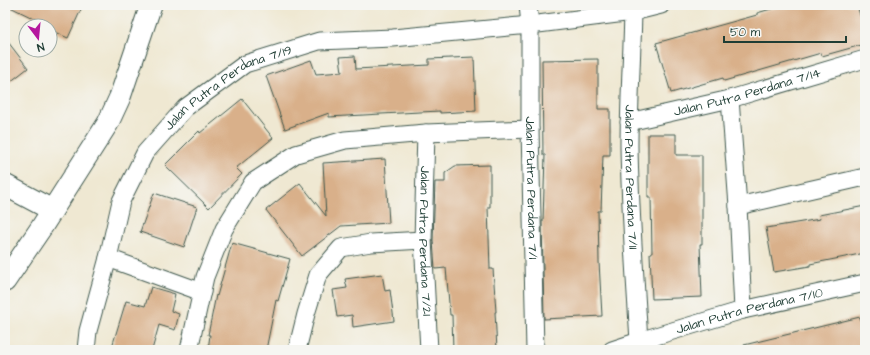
<svg xmlns="http://www.w3.org/2000/svg" width="870" height="355" font-family="'Architects Daughter',sans-serif">
<style>
.building{fill:#d9b08a}
.lines{fill:none;stroke-linecap:round;stroke-linejoin:round}
.minor-casing{stroke:#3e574c;stroke-width:19}
.tertiary-casing{stroke:#3e574c;stroke-width:23}
.minor{stroke:#fff;stroke-width:17}
.tertiary{stroke:#fff;stroke-width:21}
.labels{text-anchor:middle;dominant-baseline:central;stroke-width:3;stroke-linejoin:round;paint-order:stroke}
.street-label{font-size:13px;fill:#1f3d34;stroke:#f6f6f2}
</style>
<rect width="100%" height="100%" fill="#f6f6f2"/>
<filter id="ink" filterUnits="userSpaceOnUse"><feTurbulence type="fractalNoise" baseFrequency=".025" numOctaves="2"/><feDisplacementMap in="SourceGraphic" scale="8" xChannelSelector="R" yChannelSelector="G"/><feConvolveMatrix kernelMatrix="1 2 1 2 8 2 1 2 1" color-interpolation-filters="sRGB"/></filter>
<filter id="wash" filterUnits="userSpaceOnUse"><feTurbulence type="fractalNoise" baseFrequency=".012" numOctaves="4" result="noise"/><feDisplacementMap in="SourceGraphic" scale="16" xChannelSelector="R" yChannelSelector="G"/><feGaussianBlur stdDeviation="0.9" result="paint"/><feColorMatrix in="noise" values="0 0 0 0 0 0 0 0 0 0 0 0 0 0 0 0 0 1.4 0 .05"/><feComposite in="paint" operator="in"/></filter>
<g filter="url(#wash)">
<rect width="100%" height="100%" fill="#efe8d2"/>
<g id="blocks">
<!-- building -->
<g class="building">
<polygon points="6,5 83,5 68,38 50,30 50,26 42,26 43,23"/>
<polygon points="785,5 857,5 865,32 865,44 822,56 821,53 724,81 723,78 671,93 656,43 757,15 757,13"/>
<polygon points="5,38 28,68 5,86"/>
<polygon points="355,56 356,69 429,65 429,59 474,57 476,111 440,113 440,111 381,114 329,117 329,113 285,129 266,76 311,60 316,74 342,72 340,57"/>
<polygon points="598,59 598,109 610,109 610,155 603,155 601,211 598,211 599,262 602,316 544,319 542,221 543,221 545,155 543,155 542,60"/>
<polygon points="242,99 273,138 236,168 242,174 209,208 165,165 199,131 200,133"/>
<polygon points="648,134 676,134 676,155 702,155 702,244 700,244 702,297 652,299 650,253 652,253 651,197 648,197"/>
<polygon points="385,159 389,223 341,226 302,256 266,210 300,183 326,216 323,163"/>
<polygon points="490,165 490,207 488,207 490,269 493,269 496,312 495,312 497,350 453,350 452,315 450,315 446,268 435,269 433,240 435,182 445,182 445,173 455,166"/>
<polygon points="154,193 197,207 184,247 140,232"/>
<polygon points="865,206 865,253 810,264 810,266 774,272 766,228 820,219 819,215"/>
<polygon points="232,243 290,259 278,301 276,300 266,350 208,350 210,335 208,335 216,295 217,296"/>
<polygon points="382,274 385,291 390,290 394,321 353,327 352,315 337,317 333,290 347,288 345,279"/>
<polygon points="151,287 175,294 171,311 179,314 175,330 159,325 152,350 111,350 126,301 145,306"/>
<polygon points="860,317 865,338 865,350 745,350 744,345"/>
</g>
</g>
</g>
<g filter="url(#ink)">
<use href="#blocks" fill-opacity="0" stroke="#3e574c" stroke-width="1"/>
<g class="lines">
<!-- minor casing -->
<g class="minor-casing">
<g id="minor">
<path id="s1" d="M528,5l2,20v104l5,221"/>
<path id="s2" d="M633,12c-1,45 -4,90 -4,134 1,65 6,130 10,195"/>
<polyline points="730,99 738,206 743,310"/>
<path id="s3" d="M629,122l101,-23 135,-40"/>
<path id="s4" d="M426,133l-3,107 6,110"/>
<polyline points="738,206 865,177"/>
<polyline points="108,258 202,292"/>
<path id="s5" d="M86,350l2,-19 20,-73 13,-57 24,-48 40,-45 60,-44 74,-23 74,-3 137,-13 103,-13 28,-7"/>
<polyline points="189,350 205,277 224,229 253,182 296,154 345,140 426,133 530,129"/>
<polyline points="297,350 306,314 318,275 341,248 371,243 423,240"/>
<path id="s6" d="M612,350l27,-9 104,-31 122,-27"/>
</g>
</g>
<!-- tertiary casing -->
<g class="tertiary-casing">
<g id="tertiary">
<polyline points="5,185 52,210"/>
<polyline points="5,281 41,228 108,123 120,97 151,5"/>
</g>
</g>
<!-- minor -->
<use href="#minor" class="minor"/>
<!-- tertiary -->
<use href="#tertiary" class="tertiary"/>
</g>
</g>
<g class="labels">
<!-- street labels -->
<g class="street-label">
<text stroke="none"><textPath href="#s5" startOffset="315">Jalan Putra Perdana 7/19</textPath></text>
<text stroke="none"><textPath href="#s3" startOffset="122">Jalan Putra Perdana 7/14</textPath></text>
<text stroke="none"><textPath href="#s2" startOffset="165">Jalan Putra Perdana 7/11</textPath></text>
<text stroke="none"><textPath href="#s1" startOffset="183">Jalan Putra Perdana 7/1</textPath></text>
<text stroke="none"><textPath href="#s4" startOffset="108">Jalan Putra Perdana 7/21</textPath></text>
<text stroke="none"><textPath href="#s6" startOffset="143">Jalan Putra Perdana 7/10</textPath></text>
</g>
</g>
<!-- margin -->
<rect width="870" height="355" fill="none" stroke="#f6f6f2" stroke-width="20"/>
<!-- north arrow -->
<g transform="translate(38 38) rotate(164)"><circle r="19" fill="#f6f6f2" stroke="#a0aca6"/>
<path d="M0-3L7 15L0 10L-7 15Z" fill="#b5179e"/>
<text y="-6" font-size="11" font-weight="bold" text-anchor="middle" fill="#1f3d34">N</text>
</g>
<!-- scale -->
<path d="M724 36v6h122v-6" fill="none" stroke="#1f3d34" stroke-width="2"/>
<text x="730" y="36" font-size="12" fill="#1f3d34" stroke="#f6f6f2" stroke-width="3" paint-order="stroke">50 m</text>
</svg>
